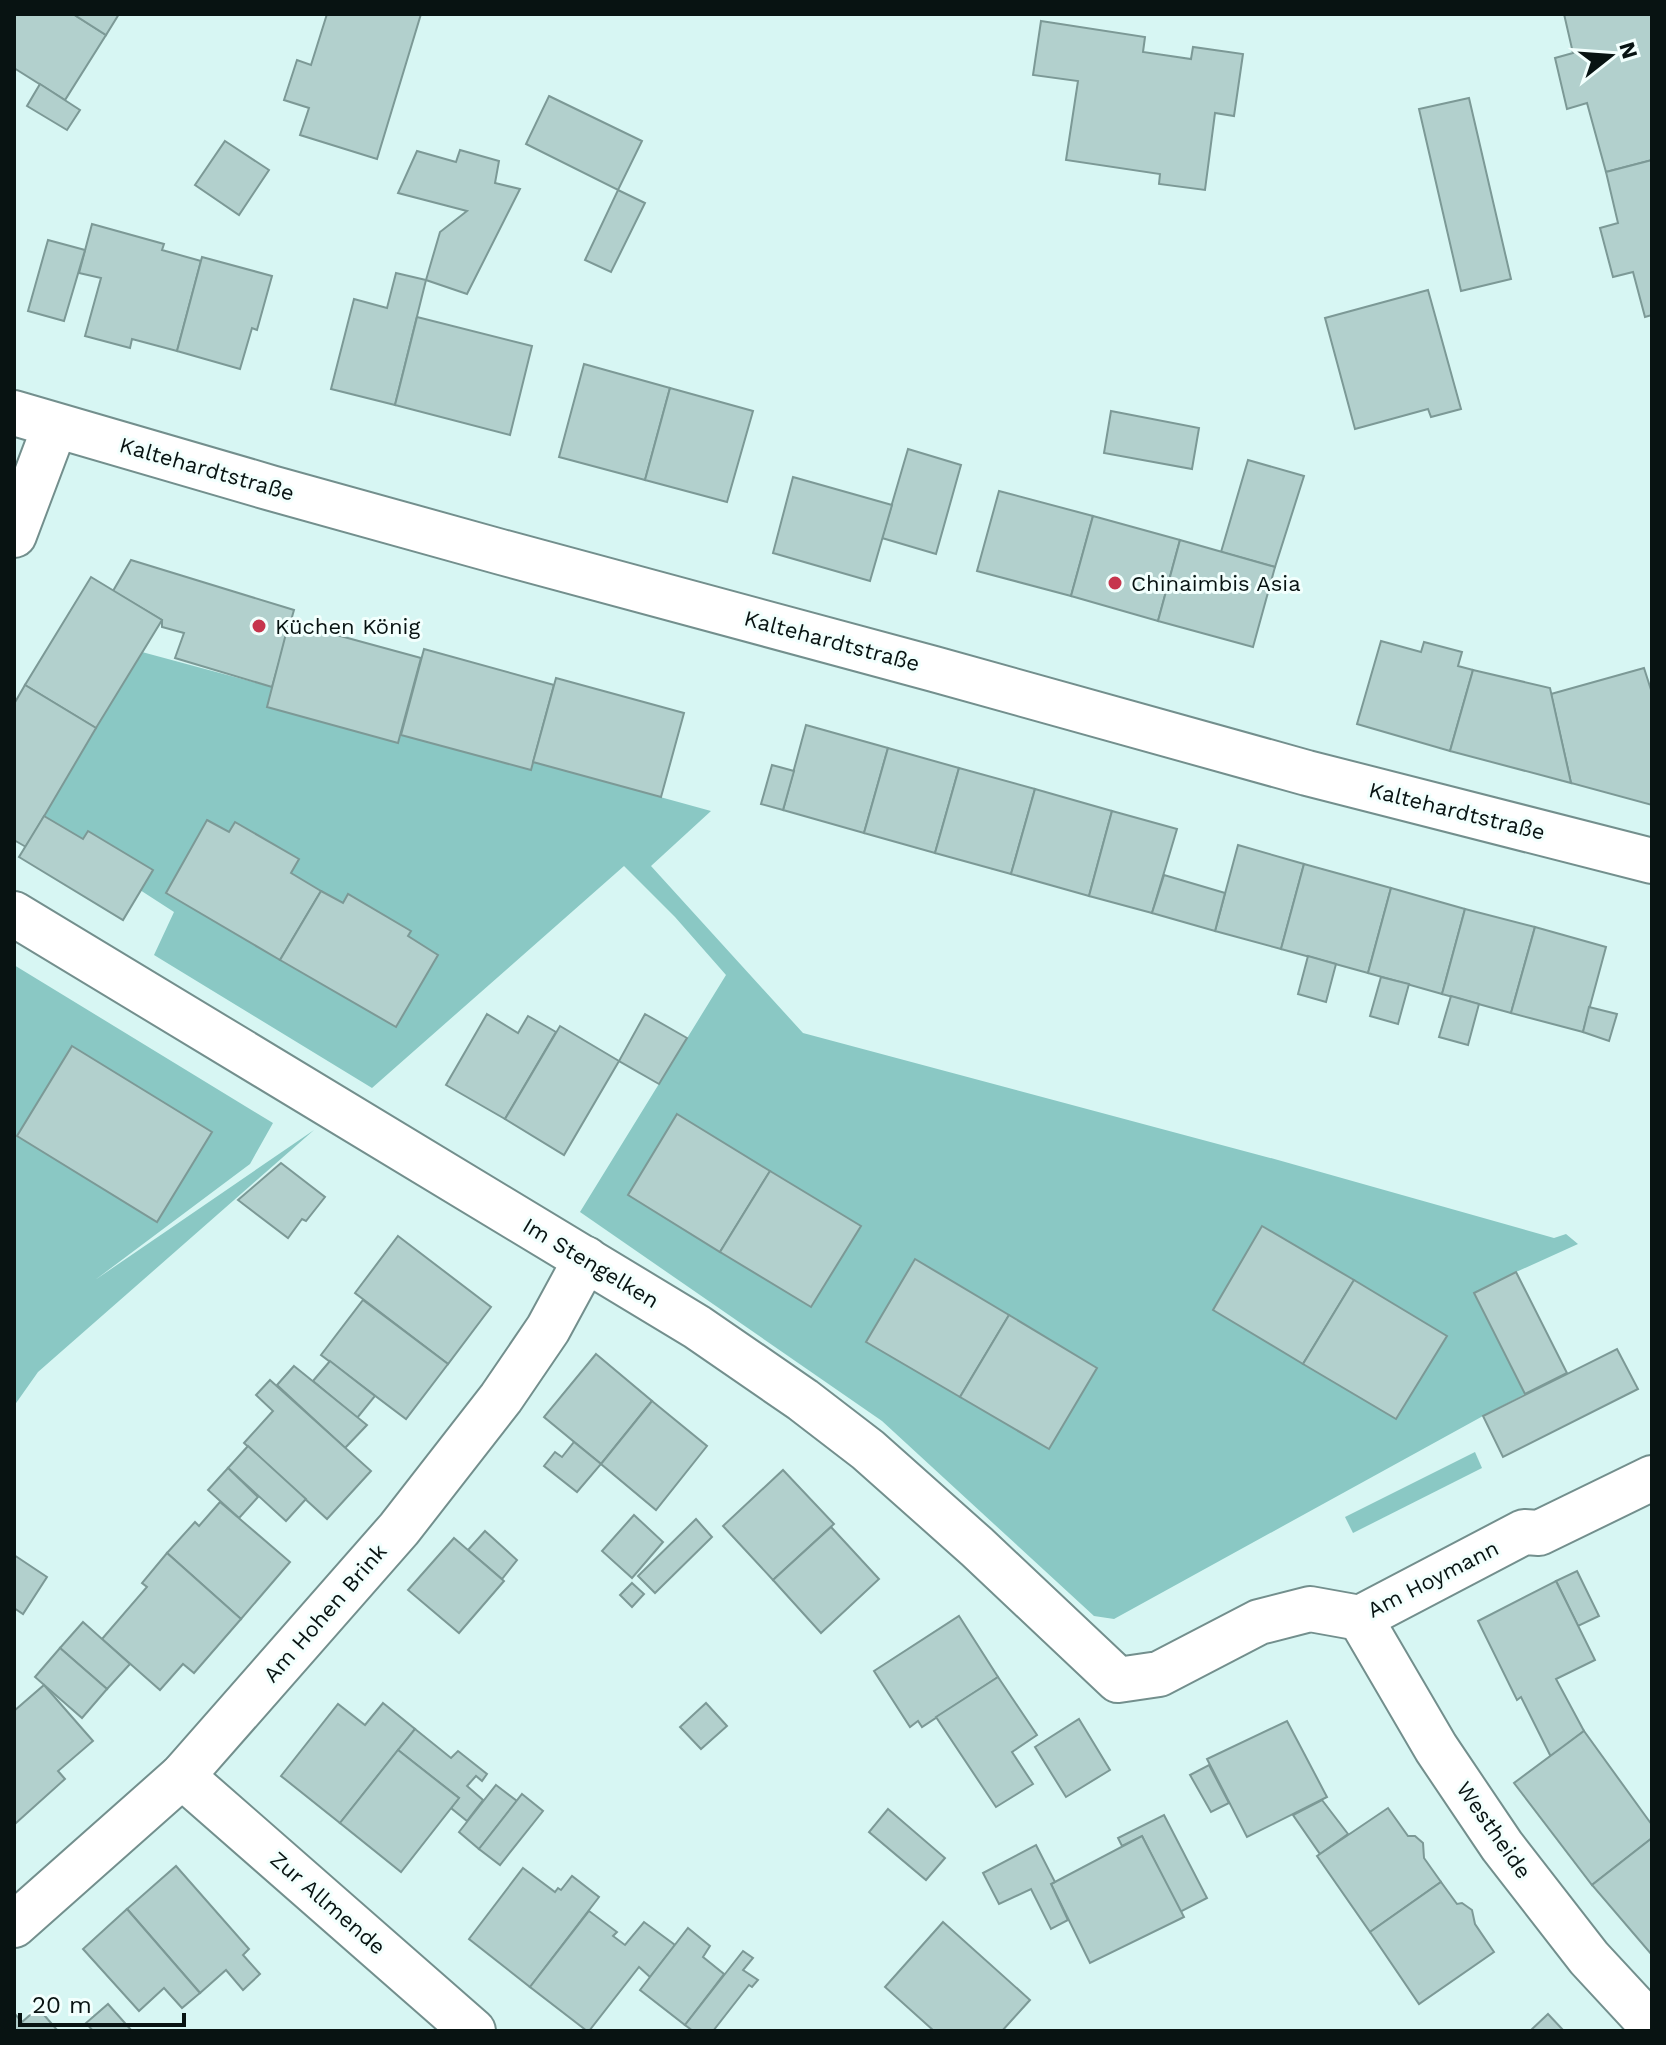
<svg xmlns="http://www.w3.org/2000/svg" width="1666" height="2045" font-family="'Work Sans',sans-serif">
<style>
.green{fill:#8ac8c4}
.building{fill:#b2d0cd;stroke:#7c9996;stroke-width:2}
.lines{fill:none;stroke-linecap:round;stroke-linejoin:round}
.minor-casing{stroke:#738f8d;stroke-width:48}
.minor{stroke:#fff;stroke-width:44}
.poi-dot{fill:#c6364d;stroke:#f2fffd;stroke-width:3}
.labels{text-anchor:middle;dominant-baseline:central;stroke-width:6;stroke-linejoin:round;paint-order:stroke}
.street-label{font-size:22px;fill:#081312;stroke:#f2fffd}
.poi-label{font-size:22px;fill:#081312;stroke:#f2fffd;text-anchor:start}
</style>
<rect width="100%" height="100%" fill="#d7f6f3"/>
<!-- green -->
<g class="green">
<polygon points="142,652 272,687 267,707 398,742 401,735 531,770 533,762 711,811 651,866 803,1033 1278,1160 1554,1238 1566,1234 1578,1244 1516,1272 1475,1293 1525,1394 1483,1416 1114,1619 1094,1616 882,1421 580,1212 726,975 675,917 624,866 372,1088 154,955 174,912 140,890 153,870 88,831 83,839 44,816"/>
<polygon points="14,965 273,1123 250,1164 95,1280 314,1130 38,1372 14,1406"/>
<polygon points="1475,1452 1482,1468 1353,1533 1345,1517"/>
</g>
<!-- building -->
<g class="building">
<polygon points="14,14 73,14 106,35 65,100 14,68"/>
<polygon points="73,14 119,14 106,35"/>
<polygon points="327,14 421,14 377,159 300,135 309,108 284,100 297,60 311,65"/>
<polygon points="1564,14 1652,14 1652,160 1606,172 1587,103 1567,109 1555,58 1573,53"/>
<polygon points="1041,21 1145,37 1143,52 1191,59 1193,47 1243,54 1234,116 1215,113 1205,190 1159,184 1160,174 1066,160 1078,81 1033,75"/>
<polygon points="40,84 80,110 67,130 27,106"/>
<polygon points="549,96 642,141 618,190 526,144"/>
<polygon points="1469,98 1511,279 1461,291 1419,109"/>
<polygon points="225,141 269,170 239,215 195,185"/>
<polygon points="460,150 499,161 495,183 520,189 467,294 426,280 440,232 467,211 398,193 417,151 456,162"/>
<polygon points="1652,160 1652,315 1645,317 1633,272 1613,277 1600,228 1618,223 1606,172"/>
<polygon points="618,190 645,203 611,272 585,260"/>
<polygon points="92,224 164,244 162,250 201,261 177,351 132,339 130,348 85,336 101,278 79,273"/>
<polygon points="48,240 85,250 64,321 28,311"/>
<polygon points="202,257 272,276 257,330 252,328 240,369 177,351"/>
<polygon points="396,273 426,280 395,405 331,389 354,299 387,308"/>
<polygon points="1428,290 1461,409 1431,417 1428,409 1355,429 1325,318"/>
<polygon points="417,317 532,346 510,435 395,405"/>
<polygon points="584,364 670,388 645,480 559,457"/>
<polygon points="670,388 753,411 727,502 645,480"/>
<polygon points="1111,411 1199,428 1192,469 1104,453"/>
<polygon points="908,449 961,465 936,554 882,538"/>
<polygon points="1248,460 1304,476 1275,567 1221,552"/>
<polygon points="793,477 892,505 870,581 773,553"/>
<polygon points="999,491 1093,516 1071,596 977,571"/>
<polygon points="1093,516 1180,540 1158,621 1071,596"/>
<polygon points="1180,540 1275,567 1253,647 1158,621"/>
<polygon points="131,560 294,610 272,687 175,658 184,633 162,627 162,620 113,591"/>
<polygon points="91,577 162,620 96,728 25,685"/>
<polygon points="289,622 421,658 398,743 267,707"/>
<polygon points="1381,641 1421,652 1424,642 1462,652 1458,666 1473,670 1450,751 1357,724"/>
<polygon points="424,649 554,685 531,770 401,735"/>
<polygon points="1644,668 1652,693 1652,805 1571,783 1551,694"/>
<polygon points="1473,670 1550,688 1571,783 1450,751"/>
<polygon points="556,678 684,713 661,797 533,762"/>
<polygon points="25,685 96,728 26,847 14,840 14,704"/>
<polygon points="806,725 888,748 864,833 783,810"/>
<polygon points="888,748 959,768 935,853 864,833"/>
<polygon points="772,765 794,771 783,810 761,804"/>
<polygon points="959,768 1035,789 1011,874 935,853"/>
<polygon points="1035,789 1112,811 1089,896 1011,874"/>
<polygon points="1112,811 1177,829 1152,913 1089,896"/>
<polygon points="44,816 83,839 88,831 153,870 123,920 19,857"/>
<polygon points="207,820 229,832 235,822 299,859 291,873 321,891 280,960 166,893"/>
<polygon points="1238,845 1304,864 1281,949 1215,931"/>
<polygon points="1304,864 1391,888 1368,973 1281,949"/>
<polygon points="1164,875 1225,893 1215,931 1152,913"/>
<polygon points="1391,888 1465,909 1442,994 1368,973"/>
<polygon points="321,891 343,903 348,894 411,931 408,936 438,955 396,1027 280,960"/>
<polygon points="1465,909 1535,927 1511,1013 1442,994"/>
<polygon points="1535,927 1606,947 1583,1032 1511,1013"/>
<polygon points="1308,956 1336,964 1326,1002 1298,994"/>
<polygon points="1381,977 1409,984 1398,1024 1370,1016"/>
<polygon points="1451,996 1479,1004 1468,1045 1439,1037"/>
<polygon points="1589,1007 1617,1014 1609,1041 1583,1032"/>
<polygon points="487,1014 518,1033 528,1016 556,1032 505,1119 446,1085"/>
<polygon points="645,1014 687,1038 659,1084 619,1061"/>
<polygon points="560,1026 619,1061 564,1155 505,1119"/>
<polygon points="72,1046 212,1132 157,1222 17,1136"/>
<polygon points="677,1114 770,1171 720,1252 628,1195"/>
<polygon points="281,1163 325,1197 306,1221 302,1219 288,1238 238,1200"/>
<polygon points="770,1171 861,1226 811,1307 720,1252"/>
<polygon points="1262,1226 1354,1280 1303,1364 1213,1310"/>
<polygon points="398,1236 491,1307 448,1364 355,1293"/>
<polygon points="915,1259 1009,1315 960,1397 866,1342"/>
<polygon points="1516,1272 1567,1373 1525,1394 1474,1293"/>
<polygon points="1354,1280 1447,1336 1396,1419 1303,1364"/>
<polygon points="363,1300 448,1364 406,1419 321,1355"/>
<polygon points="1009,1315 1097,1368 1049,1449 960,1397"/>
<polygon points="1617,1349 1638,1389 1503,1457 1483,1416"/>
<polygon points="596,1354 652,1401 601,1464 544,1417"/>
<polygon points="330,1361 375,1396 357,1418 313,1381"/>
<polygon points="294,1366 367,1425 345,1448 277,1385"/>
<polygon points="270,1380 371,1471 327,1519 244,1443 273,1411 256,1395"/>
<polygon points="652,1401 707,1446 656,1510 601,1464"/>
<polygon points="574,1442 601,1464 577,1492 544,1466 555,1452 562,1457"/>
<polygon points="248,1446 306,1499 286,1521 228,1468"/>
<polygon points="228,1468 258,1497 239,1518 208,1490"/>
<polygon points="783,1470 834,1524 773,1580 723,1526"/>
<polygon points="220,1502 290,1562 241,1619 167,1553 195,1522 199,1526"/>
<polygon points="634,1515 663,1542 632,1578 602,1551"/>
<polygon points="696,1519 712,1537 655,1593 638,1576"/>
<polygon points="831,1527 879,1579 821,1633 773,1580"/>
<polygon points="485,1531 517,1560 502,1579 468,1550"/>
<polygon points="454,1538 504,1581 459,1633 408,1590"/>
<polygon points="167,1553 241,1619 194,1673 183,1664 160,1690 102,1639 147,1587 142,1583"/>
<polygon points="14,1555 47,1577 23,1614 14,1608"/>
<polygon points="1577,1571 1599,1616 1578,1626 1556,1581"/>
<polygon points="1556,1581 1595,1660 1556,1679 1584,1731 1551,1757 1521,1697 1517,1700 1478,1621"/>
<polygon points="632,1583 644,1594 632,1607 620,1595"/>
<polygon points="959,1616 998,1677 922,1727 918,1721 910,1727 874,1671"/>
<polygon points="83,1622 130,1664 107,1689 60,1648"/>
<polygon points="60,1648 107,1689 82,1718 35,1677"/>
<polygon points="998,1677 1037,1735 1012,1752 1033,1784 996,1807 936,1717"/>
<polygon points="44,1685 93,1741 58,1771 65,1779 16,1823 14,1820 14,1711"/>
<polygon points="383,1703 415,1729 340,1823 281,1776 338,1704 365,1725"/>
<polygon points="706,1703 727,1726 701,1749 680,1727"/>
<polygon points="1079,1719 1110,1770 1066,1797 1035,1747"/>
<polygon points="1287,1721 1327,1797 1247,1837 1207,1759"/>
<polygon points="415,1729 451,1758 458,1751 487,1774 482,1781 476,1776 467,1786 483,1800 467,1821 451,1808 459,1798 398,1750"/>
<polygon points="1584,1731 1652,1825 1652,1838 1592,1885 1514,1783"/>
<polygon points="398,1750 459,1798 401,1872 340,1823"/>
<polygon points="1209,1765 1229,1803 1211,1812 1190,1775"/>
<polygon points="496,1785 517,1801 479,1849 459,1832"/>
<polygon points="522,1794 543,1811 500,1865 479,1849"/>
<polygon points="1322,1800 1348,1834 1320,1854 1293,1815"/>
<polygon points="1388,1808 1408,1836 1415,1836 1423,1843 1424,1858 1441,1882 1370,1932 1317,1856"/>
<polygon points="888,1809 945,1858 926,1880 869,1832"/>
<polygon points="1164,1815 1207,1898 1180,1912 1142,1836 1122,1846 1118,1838"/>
<polygon points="1142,1836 1184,1917 1090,1963 1051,1884"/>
<polygon points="1652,1838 1652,1955 1592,1885"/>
<polygon points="1036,1845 1055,1882 1051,1884 1068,1920 1051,1929 1031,1889 999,1904 983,1873"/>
<polygon points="176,1866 249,1949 243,1955 260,1974 243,1990 226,1970 200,1993 127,1909"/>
<polygon points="523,1868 555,1892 558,1888 561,1890 572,1876 599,1897 530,1987 469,1939"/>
<polygon points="1441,1882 1457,1904 1462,1903 1472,1910 1475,1924 1494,1952 1419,2004 1370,1932"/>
<polygon points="127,1909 200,1993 182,2008 164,1988 139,2011 83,1949"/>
<polygon points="589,1911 617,1932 613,1936 625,1945 644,1922 675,1945 650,1977 639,1967 589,2031 587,2031 530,1987"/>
<polygon points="943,1922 1030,2000 1002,2031 934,2031 885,1987"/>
<polygon points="688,1928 710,1946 703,1957 724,1974 685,2025 640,1990"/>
<polygon points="743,1951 753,1958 743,1970 758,1980 752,1987 749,1985 713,2031 693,2031 685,2025"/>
<polygon points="108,2004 132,2031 93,2031 86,2023"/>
<polygon points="38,2008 58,2031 14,2031 14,2013 22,2022"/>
<polygon points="1548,2014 1564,2031 1530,2031"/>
</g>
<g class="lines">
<!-- minor casing -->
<g class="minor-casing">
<g id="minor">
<polyline points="14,413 271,488 501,552 934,669 1307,773 1652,861"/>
<polyline points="14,535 55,426"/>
<polyline points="14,914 697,1327 803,1400 868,1450 977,1547 1118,1680 1159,1674 1259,1622 1310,1609 1360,1618 1524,1532 1539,1533 1652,1478"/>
<polyline points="1360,1618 1436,1748 1502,1846 1589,1958 1652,2026"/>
<polyline points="182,1776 473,2031"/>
<polyline points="14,1925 182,1776 399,1529 501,1398 548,1329 586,1259"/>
</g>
</g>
<!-- minor -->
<use href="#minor" class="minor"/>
</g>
<!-- markers -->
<g class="poi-dot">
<circle cx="1115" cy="583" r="8"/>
<circle cx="259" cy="626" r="8"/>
</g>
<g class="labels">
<!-- street labels -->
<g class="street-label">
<text transform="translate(207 469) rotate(16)">Kaltehardtstraße</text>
<text transform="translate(832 641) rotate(15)">Kaltehardtstraße</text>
<text transform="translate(1457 811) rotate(14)">Kaltehardtstraße</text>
<text transform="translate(591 1263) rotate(31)">Im Stengelken</text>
<text transform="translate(1433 1579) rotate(-27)">Am Hoymann</text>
<text transform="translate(325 1613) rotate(-49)">Am Hohen Brink</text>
<text transform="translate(1494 1830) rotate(55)">Westheide</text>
<text transform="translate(328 1903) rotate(41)">Zur Allmende</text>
</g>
<!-- poi labels -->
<g class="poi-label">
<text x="1131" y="583">Chinaimbis Asia</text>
<text x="275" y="626">Küchen König</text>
</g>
</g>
<!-- border -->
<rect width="1666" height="2045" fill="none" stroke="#081312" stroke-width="32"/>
<!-- north arrow -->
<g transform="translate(1610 56) rotate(73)" stroke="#f2fffd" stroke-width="6" paint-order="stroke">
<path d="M0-6L14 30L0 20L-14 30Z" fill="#081312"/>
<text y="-12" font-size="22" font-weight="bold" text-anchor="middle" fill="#081312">N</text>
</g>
<!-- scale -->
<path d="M20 2013v12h164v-12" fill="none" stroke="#081312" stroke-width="4"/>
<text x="32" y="2013" font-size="24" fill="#081312" stroke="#f2fffd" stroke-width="6" paint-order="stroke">20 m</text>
</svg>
